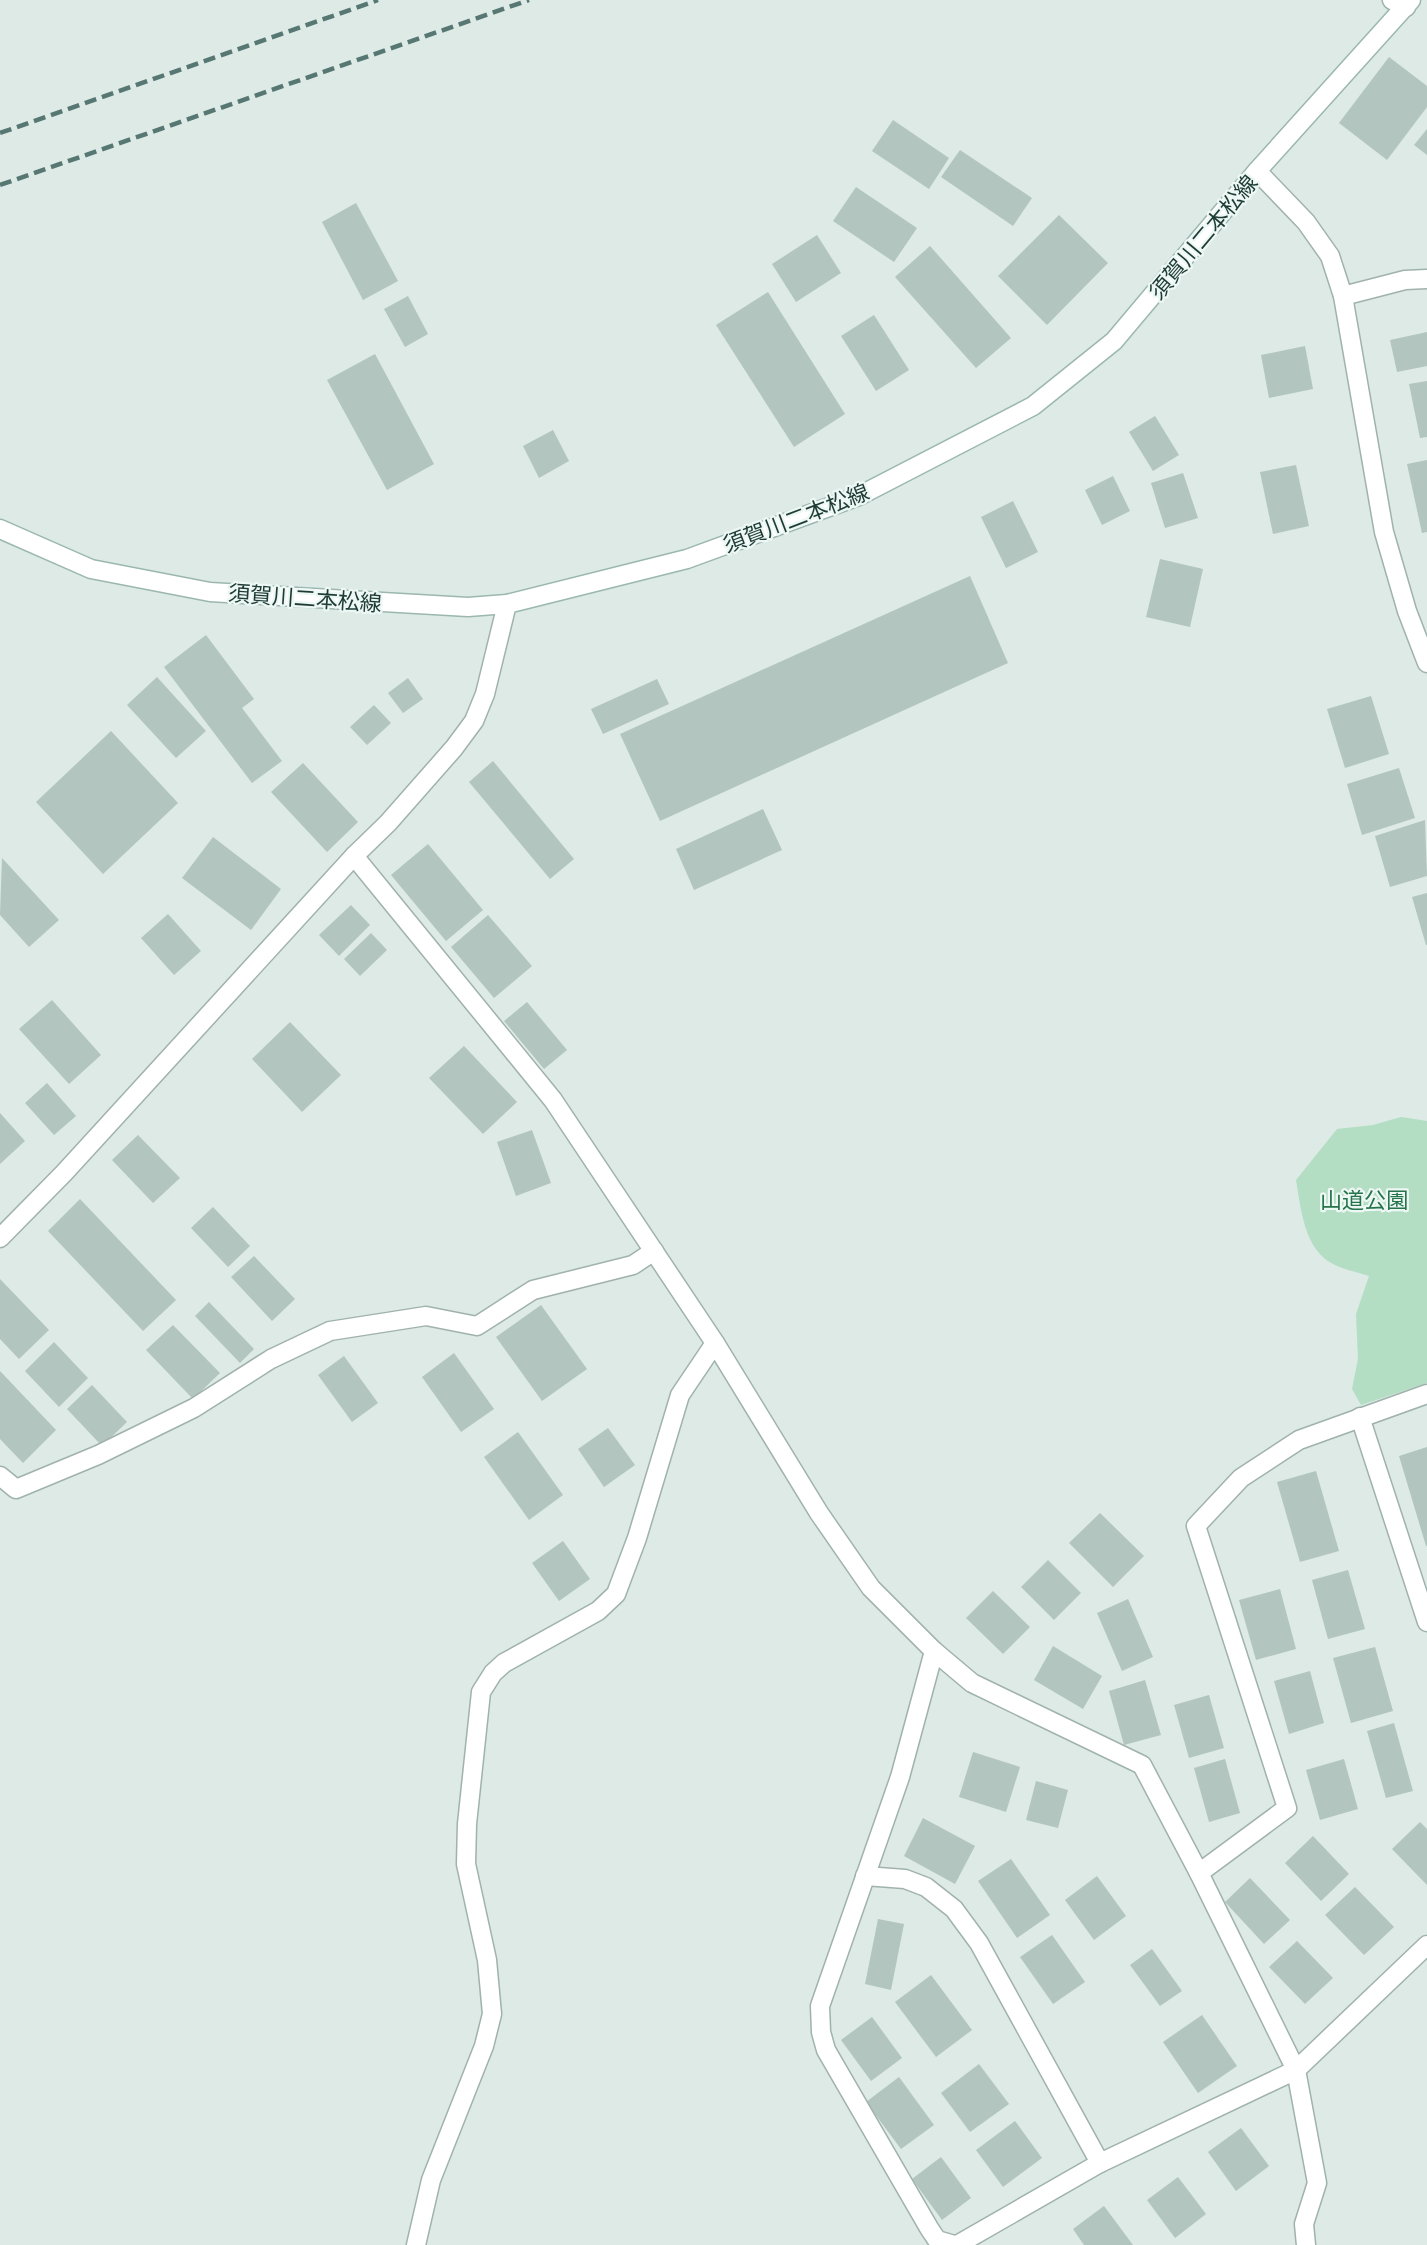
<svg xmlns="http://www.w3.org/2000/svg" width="1427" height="2245" font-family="'Titillium Web','Noto Sans JP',sans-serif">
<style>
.green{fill:#b3dec3}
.building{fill:#b2c5bf}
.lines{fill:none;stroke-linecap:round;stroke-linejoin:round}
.minor-casing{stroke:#a0b2ae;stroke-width:21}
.tertiary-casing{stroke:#a0b2ae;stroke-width:21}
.secondary-casing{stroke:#9bb7b0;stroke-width:21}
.minor{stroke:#fff;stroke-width:18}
.tertiary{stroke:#fff;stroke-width:18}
.secondary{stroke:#fff;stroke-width:18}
.rail{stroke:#577772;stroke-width:4.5;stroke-dasharray:12 6;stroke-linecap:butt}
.labels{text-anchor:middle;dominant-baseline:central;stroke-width:4.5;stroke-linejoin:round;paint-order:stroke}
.street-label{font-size:22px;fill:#1e3b36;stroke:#edf7f3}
.park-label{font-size:22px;fill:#25744c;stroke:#edf7f3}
</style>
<rect width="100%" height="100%" fill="#ddeae6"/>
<!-- green -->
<path class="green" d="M1401,1117l26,4v262l-66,22 -9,-16 6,-30 -2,-45 13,-38c-11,-4 -25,-6 -36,-12 -29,-15 -32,-55 -37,-84l41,-51 36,-4z"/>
<!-- building -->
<g class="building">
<polygon points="1389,57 1427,86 1427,107 1387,160 1339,123"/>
<polygon points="893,120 949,158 929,189 872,151"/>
<polygon points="1427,129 1427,155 1414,145"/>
<polygon points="960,150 1032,198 1013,226 941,177"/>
<polygon points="856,187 917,228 894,262 833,221"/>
<polygon points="356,203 398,281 363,300 322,222"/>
<polygon points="1059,215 1108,263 1047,325 998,276"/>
<polygon points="817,235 841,273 796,302 772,264"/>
<polygon points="930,246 1011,338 976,368 895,277"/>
<polygon points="768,292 845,414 794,447 716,325"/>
<polygon points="408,296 428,334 405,347 384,309"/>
<polygon points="874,315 909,370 876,391 841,336"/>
<polygon points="1427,332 1427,366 1397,372 1390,340"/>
<polygon points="1305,346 1313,389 1269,398 1261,355"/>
<polygon points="375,354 434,464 387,490 327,380"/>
<polygon points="1427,381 1427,437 1420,438 1409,384"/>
<polygon points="1155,416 1179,455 1153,471 1129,432"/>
<polygon points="553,430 569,461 539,478 523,446"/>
<polygon points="1427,460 1427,532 1422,533 1407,464"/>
<polygon points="1296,465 1309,526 1273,534 1260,472"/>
<polygon points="1183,473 1198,518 1165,528 1151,483"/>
<polygon points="1113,476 1130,511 1102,525 1085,490"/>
<polygon points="1013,501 1038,552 1006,568 981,517"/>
<polygon points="1160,559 1203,569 1190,627 1146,617"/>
<polygon points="970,576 1008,663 660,821 620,734"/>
<polygon points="206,635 254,699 242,708 282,761 252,783 164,667"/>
<polygon points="157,677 206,731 176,758 127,705"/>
<polygon points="408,678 423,699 403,713 388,693"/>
<polygon points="657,679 669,704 603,734 591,709"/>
<polygon points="1371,696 1389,754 1345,768 1327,709"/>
<polygon points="374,705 391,723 367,745 350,727"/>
<polygon points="111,731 178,803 103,874 36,802"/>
<polygon points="493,761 574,859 550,879 469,782"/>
<polygon points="303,763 358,822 327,852 271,792"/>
<polygon points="1399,768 1415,818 1362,835 1347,784"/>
<polygon points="763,809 782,850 694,890 676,849"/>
<polygon points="1425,820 1427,876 1390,887 1375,836"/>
<polygon points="213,837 281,889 251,930 182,878"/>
<polygon points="428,844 483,910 446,941 391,875"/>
<polygon points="2,858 59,920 29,947 0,915"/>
<polygon points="1427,893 1427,945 1426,945 1412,897"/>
<polygon points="351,905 370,925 339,956 319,935"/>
<polygon points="168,914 201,951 174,975 141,938"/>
<polygon points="488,915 532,966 494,998 451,947"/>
<polygon points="371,933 387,950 360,976 344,959"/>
<polygon points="52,1000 101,1055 69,1084 19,1029"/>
<polygon points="527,1002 567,1050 544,1069 504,1021"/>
<polygon points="290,1022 341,1075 302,1112 252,1059"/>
<polygon points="464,1046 517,1102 483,1134 429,1078"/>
<polygon points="47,1083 76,1116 54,1135 25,1103"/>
<polygon points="0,1113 25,1141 0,1164"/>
<polygon points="532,1130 551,1183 516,1196 497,1142"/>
<polygon points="138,1135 180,1178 153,1203 112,1160"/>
<polygon points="80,1199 176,1300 143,1331 48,1231"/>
<polygon points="213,1207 250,1246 228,1267 191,1228"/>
<polygon points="254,1256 295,1299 272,1321 231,1277"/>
<polygon points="0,1279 49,1330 19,1359 0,1339"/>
<polygon points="209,1302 254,1349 240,1363 195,1316"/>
<polygon points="541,1305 587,1369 542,1401 496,1337"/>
<polygon points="173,1325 220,1373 193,1399 146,1350"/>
<polygon points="54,1342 88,1378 59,1407 25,1371"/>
<polygon points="454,1353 494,1409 461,1432 422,1377"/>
<polygon points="344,1356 378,1403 352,1422 318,1375"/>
<polygon points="0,1371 56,1430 23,1463 0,1439"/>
<polygon points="92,1385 127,1422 102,1446 67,1409"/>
<polygon points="608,1428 635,1465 604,1487 578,1449"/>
<polygon points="518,1432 563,1495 529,1520 484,1457"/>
<polygon points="1427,1447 1427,1546 1426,1546 1399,1456"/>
<polygon points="1316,1471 1339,1551 1300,1562 1277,1482"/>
<polygon points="1100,1513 1144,1556 1113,1587 1069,1543"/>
<polygon points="563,1541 590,1579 559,1601 532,1563"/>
<polygon points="1048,1560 1081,1593 1054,1620 1021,1587"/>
<polygon points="1348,1570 1365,1629 1328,1639 1312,1580"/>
<polygon points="1280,1589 1296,1649 1256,1660 1239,1600"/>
<polygon points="993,1591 1030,1627 1003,1654 966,1618"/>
<polygon points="1128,1599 1153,1657 1122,1671 1097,1613"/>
<polygon points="1053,1646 1102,1676 1083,1709 1034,1680"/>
<polygon points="1375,1647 1393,1711 1351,1723 1333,1658"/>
<polygon points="1310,1671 1324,1723 1289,1734 1274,1681"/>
<polygon points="1145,1680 1161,1735 1124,1745 1109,1691"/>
<polygon points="1209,1695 1224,1748 1189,1758 1174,1705"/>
<polygon points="1394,1723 1413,1791 1386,1798 1367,1731"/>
<polygon points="973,1752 1020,1767 1006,1812 959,1797"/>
<polygon points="1225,1759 1240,1813 1209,1822 1194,1768"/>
<polygon points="1344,1759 1358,1809 1320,1820 1306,1770"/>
<polygon points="1036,1781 1068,1790 1058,1828 1026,1820"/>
<polygon points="923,1818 975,1846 955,1884 904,1856"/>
<polygon points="1420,1822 1427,1829 1427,1885 1392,1849"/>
<polygon points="1313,1836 1349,1874 1321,1901 1285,1863"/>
<polygon points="1011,1859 1050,1915 1017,1938 978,1881"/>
<polygon points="1097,1876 1126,1916 1094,1940 1065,1900"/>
<polygon points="1250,1878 1290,1920 1264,1944 1225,1902"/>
<polygon points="1355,1887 1394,1927 1364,1955 1325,1915"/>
<polygon points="878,1919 904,1924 891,1990 865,1984"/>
<polygon points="1052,1935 1085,1982 1053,2004 1020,1957"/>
<polygon points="1297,1941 1333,1978 1305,2004 1269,1967"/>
<polygon points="1152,1949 1182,1991 1160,2006 1130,1965"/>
<polygon points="931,1975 972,2030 936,2057 895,2002"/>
<polygon points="1202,2015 1237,2066 1198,2093 1163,2042"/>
<polygon points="872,2017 902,2058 871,2081 841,2040"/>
<polygon points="979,2064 1009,2104 970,2132 941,2093"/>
<polygon points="899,2077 934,2125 901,2149 866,2102"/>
<polygon points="1015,2121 1042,2158 1003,2187 976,2150"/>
<polygon points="1241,2128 1269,2166 1236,2191 1208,2152"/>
<polygon points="941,2157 971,2198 942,2220 912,2179"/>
<polygon points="1178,2177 1206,2214 1175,2238 1147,2200"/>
<polygon points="1104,2206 1133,2245 1084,2245 1073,2229"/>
</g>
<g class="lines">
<!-- minor casing -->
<g class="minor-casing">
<g id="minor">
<polyline points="1392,0 1406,7"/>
<polyline points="1343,296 1405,280 1427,279"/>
<polyline points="354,856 553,1100 715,1343 819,1513 871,1588 934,1651 972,1683 1142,1765 1199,1873 1296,2070 1317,2183 1304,2224 1306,2245"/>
<polyline points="1360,1417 1427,1622"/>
<polyline points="0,1476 16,1489 98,1455 194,1408 271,1359 330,1331 426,1316 477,1326 533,1290 633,1265 654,1251"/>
<polyline points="934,1651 900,1777 820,2006 821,2032 826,2050 929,2228 937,2240 954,2245"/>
<polyline points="1199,1873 1287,1808 1196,1526 1241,1478 1299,1440 1427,1394"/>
<polyline points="865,1876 905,1879 926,1887 954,1909 979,1943 1100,2163"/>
<polyline points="416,2245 431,2180 484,2046 492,2014 487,1960 466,1864 467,1824 481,1692 493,1673 504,1663 598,1611 616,1594 637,1538 680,1395 715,1343"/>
<polyline points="957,2245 1100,2163 1296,2070 1427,1945"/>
</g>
</g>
<!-- tertiary casing -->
<g class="tertiary-casing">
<g id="tertiary">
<polyline points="1257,171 1306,222 1330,256 1343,296 1384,532 1407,611 1427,663"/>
<polyline points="0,1238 64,1173 354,856 388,823 454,748 474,721 485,694 507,604"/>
</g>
</g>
<!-- secondary casing -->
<g class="secondary-casing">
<polyline id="secondary" points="0,529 91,569 210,592 468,607 507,604 687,559 859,496 1033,406 1114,341 1257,171 1411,0"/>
</g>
<!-- minor -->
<use href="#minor" class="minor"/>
<!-- tertiary -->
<use href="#tertiary" class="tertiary"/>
<!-- secondary -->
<use href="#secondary" class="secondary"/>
<!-- rail -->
<g class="rail">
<polyline points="0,133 378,0"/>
<polyline points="0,185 529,0"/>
</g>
</g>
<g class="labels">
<!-- street labels -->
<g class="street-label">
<text transform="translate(1203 237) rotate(-50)">須賀川二本松線</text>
<text transform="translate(796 518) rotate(-21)">須賀川二本松線</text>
<text transform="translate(305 598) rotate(4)">須賀川二本松線</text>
</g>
<!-- park labels -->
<g class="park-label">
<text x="1364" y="1200">山道公園</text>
</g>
</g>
</svg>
